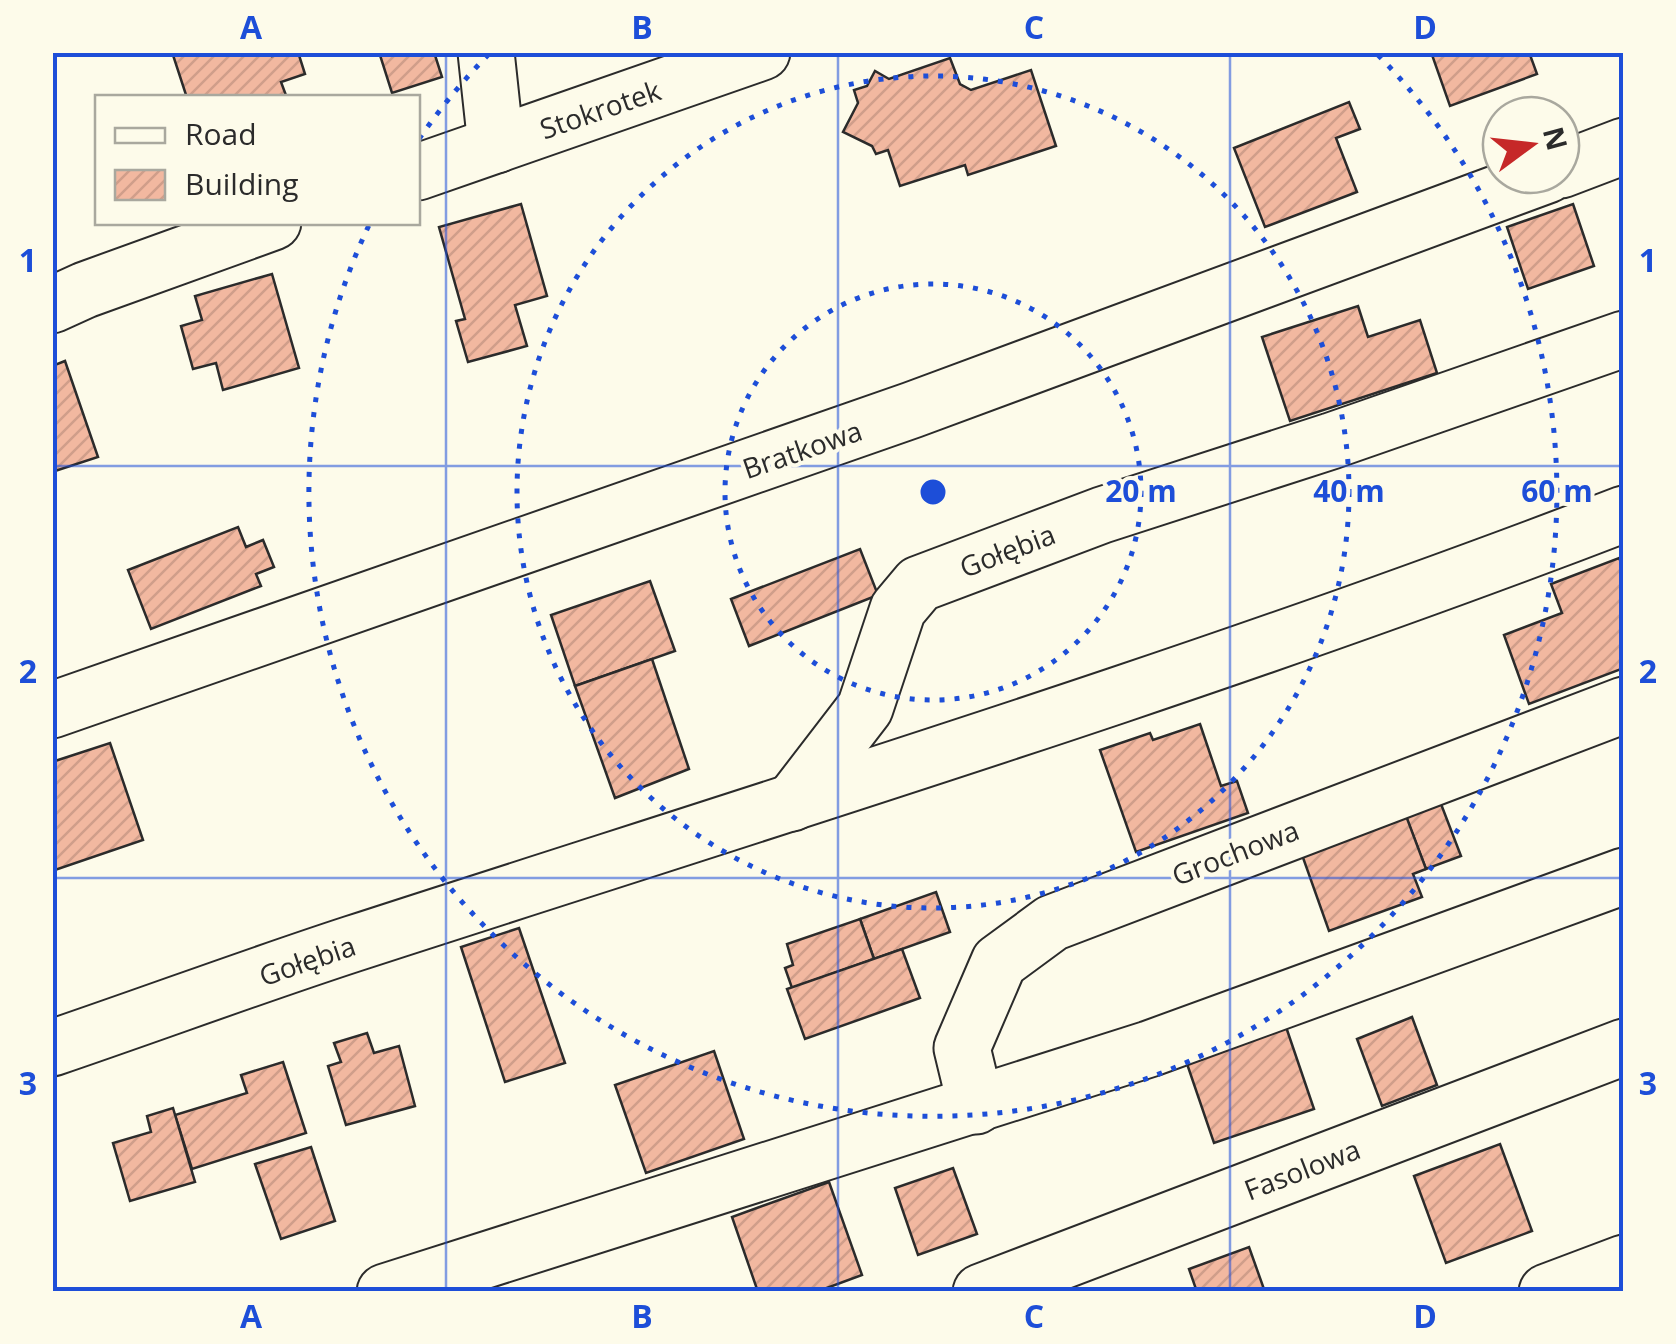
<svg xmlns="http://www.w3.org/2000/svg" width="1676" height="1344" font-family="'Open Sans',sans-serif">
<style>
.building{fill:url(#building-hatch);stroke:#2b2b2b;stroke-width:2.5}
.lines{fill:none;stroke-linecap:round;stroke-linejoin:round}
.street-casing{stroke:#2b2b2b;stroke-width:59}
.street{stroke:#fdfbea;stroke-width:55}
.grid{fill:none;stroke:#1d4ed8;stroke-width:2.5;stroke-opacity:0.55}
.ring{fill:none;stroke:#1d4ed8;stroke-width:5;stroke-dasharray:5 10}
.labels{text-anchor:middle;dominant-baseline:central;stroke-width:8;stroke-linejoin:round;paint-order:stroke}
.street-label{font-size:28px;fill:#2b2b2b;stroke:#fdfbea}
.centre{fill:#1d4ed8;stroke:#fdfbea;stroke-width:5}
.ring-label{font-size:30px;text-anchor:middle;font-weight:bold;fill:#1d4ed8;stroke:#fdfbea;stroke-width:8;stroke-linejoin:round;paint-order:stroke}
.neatline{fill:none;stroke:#1d4ed8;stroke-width:4}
.grid-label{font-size:32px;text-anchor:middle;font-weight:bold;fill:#1d4ed8}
</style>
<defs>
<pattern id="building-hatch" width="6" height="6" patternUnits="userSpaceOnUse" patternTransform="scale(2.5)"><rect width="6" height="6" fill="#f2b8a0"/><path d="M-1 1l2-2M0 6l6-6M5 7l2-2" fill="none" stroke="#d09e8a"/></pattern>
</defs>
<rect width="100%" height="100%" fill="#fdfbea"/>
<!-- building -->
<g class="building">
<polygon points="172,52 271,52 272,56 298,52 305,74 281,82 287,98 187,98"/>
<polygon points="379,52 434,52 442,77 392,93"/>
<polygon points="1431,52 1529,52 1537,74 1450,106"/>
<polygon points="950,58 960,84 971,90 1031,70 1056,146 968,175 965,165 900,186 888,150 876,154 872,146 843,132 858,103 854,90 867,86 875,71 889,79"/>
<polygon points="1349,102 1360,129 1336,138 1357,192 1265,227 1234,148"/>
<polygon points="521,204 547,296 515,305 527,346 468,362 456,321 465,319 439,227"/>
<polygon points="1573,204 1594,266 1528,289 1507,227"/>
<polygon points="272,274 299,368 223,390 216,363 193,369 181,326 202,320 195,296"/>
<polygon points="1358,306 1368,337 1420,320 1437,373 1290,421 1262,337"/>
<polygon points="65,361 98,457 52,472 52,366"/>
<polygon points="238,527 246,547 263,540 274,567 256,574 261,586 151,629 128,570"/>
<polygon points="860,549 878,595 749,646 731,599"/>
<polygon points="1619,558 1624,569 1624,668 1529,704 1504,635 1562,613 1551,584"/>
<polygon points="650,581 675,651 575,686 551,615"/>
<polygon points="652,659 689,769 615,798 575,686"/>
<polygon points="1200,724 1221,786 1237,781 1248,813 1136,852 1100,750 1150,733 1153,740"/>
<polygon points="110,743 143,840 52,871 52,762"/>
<polygon points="1441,804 1461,856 1426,869 1406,817"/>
<polygon points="1405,813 1426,869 1413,874 1422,897 1329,931 1301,852"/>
<polygon points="936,892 950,932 874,959 860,919"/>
<polygon points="860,919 874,959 792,988 785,968 793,965 787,944"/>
<polygon points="519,928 565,1063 505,1082 461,947"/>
<polygon points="902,949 920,998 805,1039 787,989"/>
<polygon points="1412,1017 1437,1085 1382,1106 1357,1039"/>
<polygon points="1284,1021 1314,1109 1214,1143 1184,1055"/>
<polygon points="367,1033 374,1053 399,1046 415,1106 346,1125 328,1066 341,1062 334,1043"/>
<polygon points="714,1051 744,1139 646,1173 615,1085"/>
<polygon points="283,1062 306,1133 192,1169 175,1115 247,1093 241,1075"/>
<polygon points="173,1108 195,1182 130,1201 113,1143 151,1132 147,1116"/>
<polygon points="1500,1144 1532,1231 1446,1263 1414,1176"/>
<polygon points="311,1147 335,1221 281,1239 255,1164"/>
<polygon points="953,1168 977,1234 918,1255 895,1188"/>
<polygon points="829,1182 862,1275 816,1292 758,1292 732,1217"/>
<polygon points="1249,1247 1265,1292 1197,1292 1189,1269"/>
</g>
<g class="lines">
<!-- street casing -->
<g class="street-casing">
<g id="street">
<polyline points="486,52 496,145"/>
<polyline points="1561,170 1624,146"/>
<polyline points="418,172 762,52"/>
<polyline points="52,305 85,290 273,222"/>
<polyline points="52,710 912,410 1547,175"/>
<polyline points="792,803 865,708 898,609 919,584 1102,515 1331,441 1624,339"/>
<path d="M52,1048c100,-34 199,-71 300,-104 425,-138 854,-269 1272,-430"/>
<polyline points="976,1106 962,1048 999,962 1052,923 1624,705"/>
<polyline points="385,1292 1149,1049 1624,876"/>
<polyline points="981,1292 1624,1047"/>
<polyline points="1547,1292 1624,1263"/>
</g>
</g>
<!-- street -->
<use href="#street" class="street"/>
</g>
<!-- grid -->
<path class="grid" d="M446,52v1240M838,52v1240M1230,52v1240M52,466h1572M52,878h1572"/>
<!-- distance rings -->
<g class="ring">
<circle cx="933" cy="492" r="208"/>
<circle cx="933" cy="492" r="416"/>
<path d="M419 139A624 624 0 0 1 488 55M1378 55A624 624 0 1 1 370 223"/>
</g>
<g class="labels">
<!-- street labels -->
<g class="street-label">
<text transform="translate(600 109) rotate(-19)">Stokrotek</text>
<text transform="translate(802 449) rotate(-19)">Bratkowa</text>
<text transform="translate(1007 550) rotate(-21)">Gołębia</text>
<text transform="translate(1235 852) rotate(-21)">Grochowa</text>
<text transform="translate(307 960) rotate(-19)">Gołębia</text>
<text transform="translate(1302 1169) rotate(-21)">Fasolowa</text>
</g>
</g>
<circle cx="933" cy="492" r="15" class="centre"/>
<g class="ring-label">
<text x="1141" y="502">20 m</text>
<text x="1349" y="502">40 m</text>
<text x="1557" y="502">60 m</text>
</g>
<!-- border -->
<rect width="1676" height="1344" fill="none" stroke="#fdfbea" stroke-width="110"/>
<!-- legend -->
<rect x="95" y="95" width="325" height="130" fill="#fdfbea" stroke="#a9a89e" stroke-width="2.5"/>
<rect x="115" y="128" width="50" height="15" fill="#fdfbea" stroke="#a9a89e" stroke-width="2.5"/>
<text x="185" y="145" font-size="30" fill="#2b2b2b">Road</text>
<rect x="115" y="170" width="50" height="30" fill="url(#building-hatch)" stroke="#a9a89e" stroke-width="2.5"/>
<text x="185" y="195" font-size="30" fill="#2b2b2b">Building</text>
<!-- north arrow -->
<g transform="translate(1531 145) rotate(75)"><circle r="48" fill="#fdfbea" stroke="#a9a89e" stroke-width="2.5"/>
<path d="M0-8L18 38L0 25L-18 38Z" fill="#c62828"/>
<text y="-15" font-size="28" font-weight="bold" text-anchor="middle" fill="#2b2b2b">N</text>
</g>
<rect x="55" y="55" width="1566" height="1234" class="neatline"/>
<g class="grid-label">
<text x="251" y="39">A</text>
<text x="642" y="39">B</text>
<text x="1034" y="39">C</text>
<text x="1425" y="39">D</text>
<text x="28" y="272">1</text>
<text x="1648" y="272">1</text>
<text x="28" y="683">2</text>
<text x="1648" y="683">2</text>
<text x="28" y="1095">3</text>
<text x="1648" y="1095">3</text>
<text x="251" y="1328">A</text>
<text x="642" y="1328">B</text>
<text x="1034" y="1328">C</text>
<text x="1425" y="1328">D</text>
</g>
</svg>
